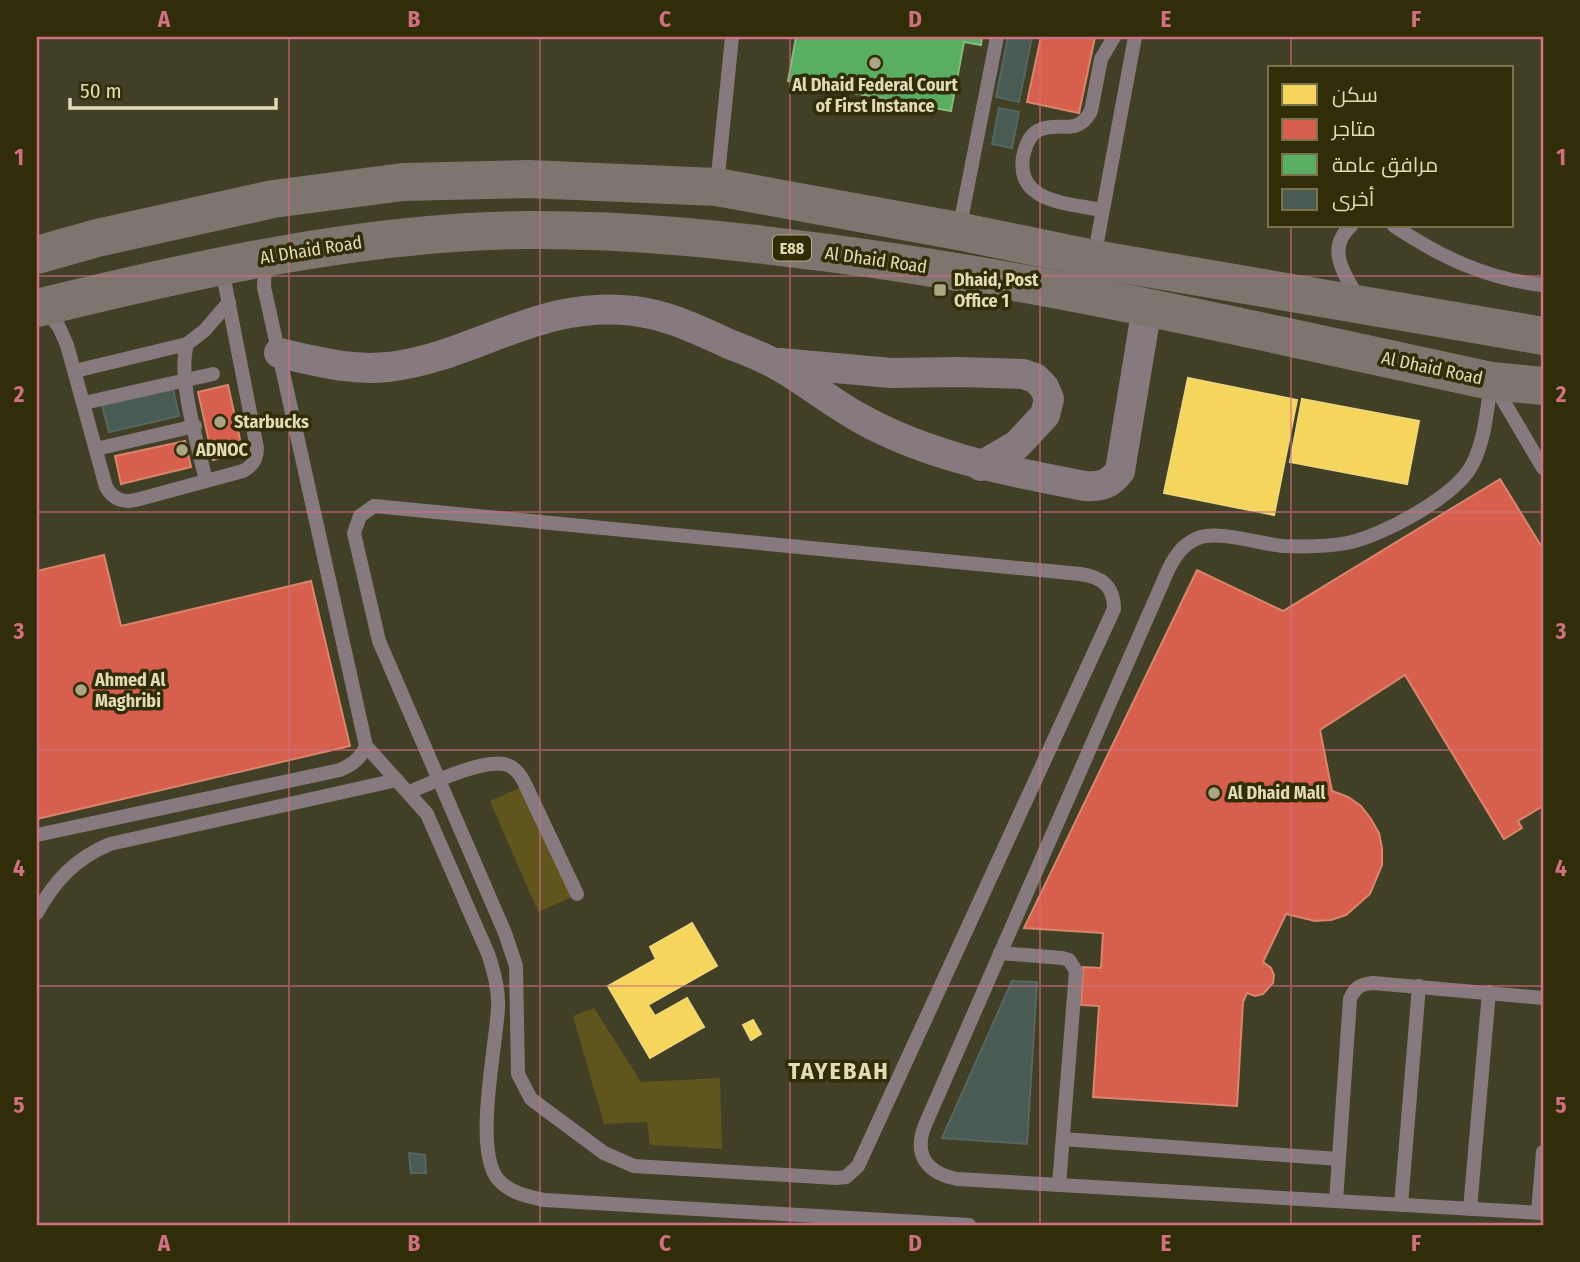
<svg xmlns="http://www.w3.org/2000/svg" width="1580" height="1262" font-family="'Fira Sans Condensed',Cairo,sans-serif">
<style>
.green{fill:#5f551d}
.homes{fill:#f6d55c;stroke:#f0d776;stroke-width:2}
.shops{fill:#d6604d;stroke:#da856c;stroke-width:2}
.public{fill:#5aae61;stroke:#83bc7a;stroke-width:2}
.building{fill:#495b53;stroke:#546760;stroke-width:2}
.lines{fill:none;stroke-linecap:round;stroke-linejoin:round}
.lane{stroke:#867a7e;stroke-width:14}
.street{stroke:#867a7e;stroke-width:30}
.highway{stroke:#7e766e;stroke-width:38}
.grid{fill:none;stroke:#d07083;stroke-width:2;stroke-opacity:0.55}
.poi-dot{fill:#aaa583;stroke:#322d09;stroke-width:2.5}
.labels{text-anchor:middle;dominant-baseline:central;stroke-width:7;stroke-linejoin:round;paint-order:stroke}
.shield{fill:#322d09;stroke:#ada881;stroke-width:2}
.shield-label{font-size:16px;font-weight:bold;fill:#e2dcb4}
.poi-label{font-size:18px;font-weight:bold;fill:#e2dcb4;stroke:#322d09;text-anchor:start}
.street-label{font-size:18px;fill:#e2dcb4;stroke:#322d09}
.district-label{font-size:24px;font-weight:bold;letter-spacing:2px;fill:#e2dcb4;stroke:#322d09}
.neatline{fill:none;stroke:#d07083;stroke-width:2.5}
.grid-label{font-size:23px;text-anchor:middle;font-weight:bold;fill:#d07083}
</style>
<rect width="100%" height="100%" fill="#423f27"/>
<!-- green -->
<g class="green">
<polygon points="524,786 572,897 538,912 490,801"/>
<polygon points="594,1008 641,1082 720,1078 722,1149 650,1145 647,1122 604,1124 573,1016"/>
</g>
<!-- homes -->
<g class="homes">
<polygon points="1188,378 1297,400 1274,515 1164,493"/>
<polygon points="1302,399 1419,421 1407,484 1290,462"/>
<polygon points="692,923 717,966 648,1005 655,1016 687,998 704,1027 650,1058 608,986 656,959 650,947"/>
<polygon points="753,1020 761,1034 751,1040 743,1025"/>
</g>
<!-- shops -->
<g class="shops">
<polygon points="1041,37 1095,37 1079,113 1027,102"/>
<polygon points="228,385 243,453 213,460 198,392"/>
<polygon points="185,441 191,467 121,484 115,456"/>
<polygon points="1500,479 1543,549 1543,806 1518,821 1522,828 1504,839 1405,675 1320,730 1332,791 1348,797 1361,806 1371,819 1379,833 1382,848 1382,865 1370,894 1346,915 1331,920 1315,921 1286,914 1263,962 1271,968 1274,975 1273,983 1263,994 1255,996 1247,993 1243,1002 1237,1106 1093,1097 1099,1006 1081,1005 1083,967 1101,968 1103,933 1024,928 1197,570 1283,611"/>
<polygon points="104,555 121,626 311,581 350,746 37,819 37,571"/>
</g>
<!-- public -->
<polygon class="public" points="796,37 982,37 981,45 964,42 951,111 788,81"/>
<!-- building -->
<g class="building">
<polygon points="1008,37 1032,37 1019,102 996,97"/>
<polygon points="999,108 1019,112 1012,148 992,144"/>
<polygon points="173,389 179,416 109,432 102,405"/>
<polygon points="1012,981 1037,982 1027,1144 942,1138"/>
<polygon points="409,1153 425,1155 426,1173 411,1173"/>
</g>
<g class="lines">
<!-- lane -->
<g class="lane">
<polyline points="717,185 732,37"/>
<path d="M1101,210c-32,-7 -85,-7 -78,-53 2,-10 6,-22 16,-27 21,-10 37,8 52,-19l10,-52 13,-22"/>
<path d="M1351,226c-26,23 -6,49 8,73"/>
<path d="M1394,226c47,31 92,53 149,59"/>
<polyline points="959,230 997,37"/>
<polyline points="1094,258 1135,37"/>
<path d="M44,308l15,19 8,18 39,142c7,12 16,16 30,13l107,-29c10,-5 14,-12 14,-23l-35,-179"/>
<path d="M187,344c-10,35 11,100 19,137"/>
<polyline points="75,371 187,344 205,330 229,302"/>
<path d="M1491,382c-4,28 -6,58 -19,83 -17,32 -90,71 -125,78 -22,4 -42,4 -64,3 -24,-2 -63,-16 -85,-8 -15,6 -22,17 -29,30l-244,557c-12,30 2,48 32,54l586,34"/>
<polyline points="1494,385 1543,468"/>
<polyline points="84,403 213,374"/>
<polyline points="96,449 195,426"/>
<path d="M374,506l706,68c22,3 34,12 34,35l-256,557 -12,11 -10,1 -202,-12 -30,-13 -73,-54 -13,-25 -2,-108 -11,-33 -126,-292 -25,-108 6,-17z"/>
<path d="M366,746l61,68 62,142c5,17 10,34 9,52 -2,40 -24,139 -1,170 12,15 29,18 47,22l425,25"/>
<path d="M409,792c22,-9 72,-32 95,-28 10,2 16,10 20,18l53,112"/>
<path d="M37,835l303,-65c13,-6 20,-11 26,-24l-102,-459 1,-26"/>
<path d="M37,913c17,-32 39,-55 73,-69l287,-64"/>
<polyline points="1000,953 1062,958 1069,960 1076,971 1059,1185"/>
<polyline points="1063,1139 1339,1159"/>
<path d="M1336,1201l14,-202c5,-12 11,-15 23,-16l170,15"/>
<polyline points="1401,1205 1419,986"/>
<polyline points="1470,1209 1489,992"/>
<polyline points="1538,1213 1543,1152"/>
</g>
<!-- street -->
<g class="street">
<path d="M279,353c36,8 71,18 109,14 88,-10 150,-68 246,-56 34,4 64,19 95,33 15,6 30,11 44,19 29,15 56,38 85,54 70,40 149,54 227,69 17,1 25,-2 35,-15l27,-164"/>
<polyline points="780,363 891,373 959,372 1023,374 1035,378 1044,387 1049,399 1045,415 1017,445 981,466"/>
</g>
<!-- highway -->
<g class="highway">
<polyline points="37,255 97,238 273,199 403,182 528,179 717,187 958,231 1094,259 1543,336"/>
<path d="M37,308c160,-39 323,-76 489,-78 102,-1 203,10 303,23 223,29 442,81 662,128l52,5"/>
</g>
</g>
<!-- grid -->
<path class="grid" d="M289,37v1188M540,37v1188M790,37v1188M1040,37v1188M1291,37v31M1291,226v999M37,276h1506M37,512h1506M37,750h1506M37,986h1506"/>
<!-- markers -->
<g class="poi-dot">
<circle cx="875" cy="63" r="7"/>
<rect x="933" y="283" width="14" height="14" rx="3.5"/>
<circle cx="220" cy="422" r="7"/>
<circle cx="182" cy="450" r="7"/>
<circle cx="81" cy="690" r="7"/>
<circle cx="1214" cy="793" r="7"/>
</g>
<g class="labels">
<!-- shield labels -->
<rect class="shield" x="773" y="235.5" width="38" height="25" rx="5"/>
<g class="shield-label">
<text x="792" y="248">E88</text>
</g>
<!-- poi labels -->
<g class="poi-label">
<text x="875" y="85" text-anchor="middle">Al Dhaid Federal Court<tspan x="875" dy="21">of First Instance</tspan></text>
<text x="954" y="280">Dhaid, Post<tspan x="954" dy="21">Office 1</tspan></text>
<text x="234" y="422">Starbucks</text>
<text x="196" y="450">ADNOC</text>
<text x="95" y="680">Ahmed Al<tspan x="95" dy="21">Maghribi</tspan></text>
<text x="1228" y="793">Al Dhaid Mall</text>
</g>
<!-- street labels -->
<g class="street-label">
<text transform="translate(311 250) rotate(-9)">Al Dhaid Road</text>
<text transform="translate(876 260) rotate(8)">Al Dhaid Road</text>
<text transform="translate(1432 368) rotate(12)">Al Dhaid Road</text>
</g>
<!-- district labels -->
<g class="district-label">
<text x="839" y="1071">TAYEBAH</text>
</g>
</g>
<!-- border -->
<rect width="1580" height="1262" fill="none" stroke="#322d09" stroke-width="77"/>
<!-- legend -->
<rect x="1268" y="66" width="245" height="161" fill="#322d09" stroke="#78734d" stroke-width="2"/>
<rect x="1282" y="84" width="35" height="21" fill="#f6d55c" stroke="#78734d" stroke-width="2"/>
<text x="1332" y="102" font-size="21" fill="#e2dcb4">سكن</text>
<rect x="1282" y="119" width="35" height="21" fill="#d6604d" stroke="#78734d" stroke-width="2"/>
<text x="1332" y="136" font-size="21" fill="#e2dcb4">متاجر</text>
<rect x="1282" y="154" width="35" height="21" fill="#5aae61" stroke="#78734d" stroke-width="2"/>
<text x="1332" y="172" font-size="21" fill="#e2dcb4">مرافق عامة</text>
<rect x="1282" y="189" width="35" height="21" fill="#495b53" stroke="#78734d" stroke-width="2"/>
<text x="1332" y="206" font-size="21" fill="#e2dcb4">أخرى</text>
<!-- scale -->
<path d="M70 98v10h206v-10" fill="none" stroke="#e2dcb4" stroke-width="3.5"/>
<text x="80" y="98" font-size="21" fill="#e2dcb4" stroke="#322d09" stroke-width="5" paint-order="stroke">50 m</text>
<rect x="38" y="38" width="1504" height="1186" class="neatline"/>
<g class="grid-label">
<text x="164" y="27">A</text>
<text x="414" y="27">B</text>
<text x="665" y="27">C</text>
<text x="915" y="27">D</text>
<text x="1166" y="27">E</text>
<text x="1416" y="27">F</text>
<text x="19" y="165">1</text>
<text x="1561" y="165">1</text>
<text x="19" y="402">2</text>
<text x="1561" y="402">2</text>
<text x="19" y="639">3</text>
<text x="1561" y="639">3</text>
<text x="19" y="876">4</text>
<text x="1561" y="876">4</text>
<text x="19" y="1113">5</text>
<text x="1561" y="1113">5</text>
<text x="164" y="1251">A</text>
<text x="414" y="1251">B</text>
<text x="665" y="1251">C</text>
<text x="915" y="1251">D</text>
<text x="1166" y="1251">E</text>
<text x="1416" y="1251">F</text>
</g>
</svg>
